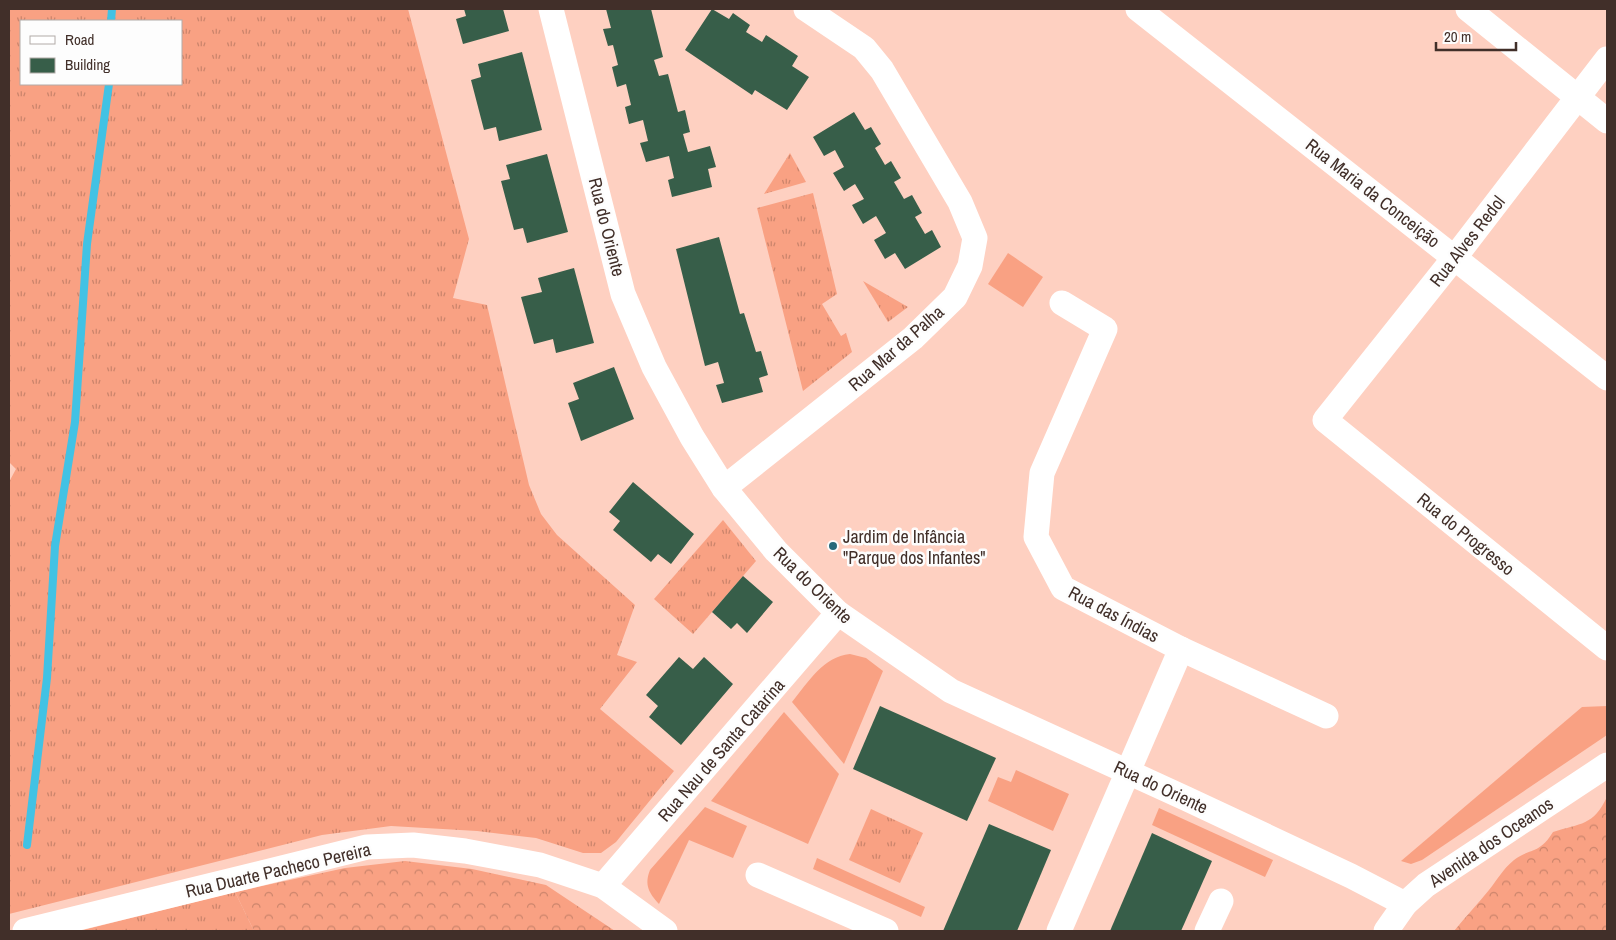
<svg xmlns="http://www.w3.org/2000/svg" width="1616" height="940" font-family="'Archivo Narrow',sans-serif">
<style>
.grass{fill:url(#grass-tufts);fill-rule:evenodd}
.forest{fill:url(#forest-crowns)}
.garden{fill:#f9a183}
.lines{fill:none;stroke-linecap:round;stroke-linejoin:round}
.stream{stroke:#42c2e4;stroke-width:8}
.building{fill:#375e49}
.minor{stroke:#fff;stroke-width:25}
.poi-dot{fill:#26697b;stroke:#fdfdfd;stroke-width:2}
.labels{text-anchor:middle;dominant-baseline:central;stroke-width:5;stroke-linejoin:round;paint-order:stroke}
.street-label{font-size:18px;fill:#412f29;stroke:#fdfdfd}
.poi-label{font-size:18px;fill:#412f29;stroke:#fdfdfd;text-anchor:start}
</style>
<defs>
<pattern id="grass-tufts" width="24" height="20" patternUnits="userSpaceOnUse" patternTransform="scale(1.25)"><rect width="24" height="20" fill="#f9a183"/><path d="M3 7l-1-3M5 7V3M7 7l1-3M15 17l-1-3M17 17v-4M19 17l1-3" fill="none" stroke="#cb846b"/></pattern>
<pattern id="forest-crowns" width="20" height="18" patternUnits="userSpaceOnUse" patternTransform="scale(1.25)"><rect width="20" height="18" fill="#f9a183"/><path d="M2 6a3 3 0 1 1 6 0M12 15a3 3 0 1 1 6 0" fill="none" stroke="#cb846b"/></pattern>
</defs>
<rect width="100%" height="100%" fill="#fed0c1"/>
<!-- grass -->
<g class="grass">
<path d="M9,9h399l61,230 -16,59 34,7 42,180 12,29 16,21 78,70 -18,50 20,7 -37,47 74,62 -58,71 -15,11h-18l-47,-15 -59,-7 -86,-5 -69,9 -313,79v-432l7,-13 -7,-7zM181,21v63h-160v-63z"/>
<polygon points="790,153 806,182 764,194"/>
<polygon points="813,193 837,294 822,304 841,336 846,333 852,352 803,391 757,208"/>
<polygon points="863,281 908,307 888,322"/>
<polygon points="723,520 756,561 693,634 654,599"/>
<polygon points="871,809 923,833 900,883 849,860"/>
<polygon points="235,892 254,931 79,931"/>
</g>
<!-- forest -->
<g class="forest">
<path d="M1607,797v134h-153c11,-14 24,-27 35,-41 9,-11 13,-20 25,-30 15,-12 25,-5 39,-28 28,-9 40,-6 54,-35z"/>
<polygon points="405,861 472,869 546,885 615,931 254,931 235,892 345,868"/>
</g>
<!-- garden -->
<g class="garden">
<polygon points="1008,253 1043,277 1023,307 988,284"/>
<path d="M850,654l16,4 17,13 -39,93 -52,-62c17,-21 31,-45 58,-48z"/>
<polygon points="1607,706 1607,735 1422,860 1411,864 1401,861 1582,707"/>
<polygon points="784,712 839,774 808,844 711,801"/>
<polygon points="1016,770 1069,794 1053,831 988,801 998,777 1011,782"/>
<path d="M705,807l42,19 -14,32 -44,-18 -30,64c-10,-11 -15,-19 -9,-34z"/>
<polygon points="1159,808 1273,860 1265,877 1152,825"/>
<polygon points="817,858 925,907 921,917 813,869"/>
</g>
<g class="lines">
<!-- stream -->
<g class="stream">
<polyline points="111,21 112,9"/>
<polyline points="27,845 47,678 55,546 75,422 87,244 109,84"/>
</g>
</g>
<!-- building -->
<g class="building">
<polygon points="464,9 503,9 509,31 463,44 456,19 466,16"/>
<polygon points="606,9 651,9 663,57 654,60 659,76 668,74 678,112 685,110 690,132 683,134 688,152 710,146 716,167 708,169 712,187 672,197 668,180 674,178 669,156 646,162 640,143 648,141 643,120 629,124 625,107 631,105 626,84 617,87 612,67 618,65 613,45 608,46 603,29 611,28"/>
<polygon points="712,9 729,19 733,13 750,25 746,32 762,42 766,35 798,56 792,66 809,77 787,110 755,90 752,95 685,50"/>
<polygon points="522,52 542,130 499,141 496,127 484,130 471,80 481,77 478,64"/>
<polygon points="854,112 865,130 871,127 881,144 875,148 885,165 891,161 901,178 894,182 904,199 912,195 922,213 915,217 925,234 932,230 941,247 905,269 895,253 885,259 874,240 886,233 876,216 863,224 852,205 864,199 855,184 844,191 833,173 844,167 835,150 824,156 813,137"/>
<polygon points="547,154 568,232 527,243 523,228 514,230 501,181 510,179 506,165"/>
<polygon points="719,237 740,314 744,313 756,352 761,351 768,375 759,378 763,392 722,403 716,385 724,383 718,362 705,366 676,249"/>
<polygon points="574,268 594,343 556,353 553,339 534,344 521,297 542,292 538,278"/>
<polygon points="614,367 634,419 581,441 568,403 579,399 573,383"/>
<polygon points="633,482 694,534 671,564 658,554 651,562 613,530 620,521 609,512"/>
<polygon points="743,576 773,602 747,633 737,623 731,629 712,612"/>
<polygon points="679,657 693,669 704,657 733,684 681,745 649,717 658,706 646,695"/>
<polygon points="880,706 996,758 967,821 853,769"/>
<polygon points="989,824 1051,850 1017,931 943,931"/>
<polygon points="1152,833 1212,861 1181,931 1110,931"/>
</g>
<g class="lines">
<!-- minor -->
<g class="minor">
<polyline points="551,9 623,294 654,367 692,437 724,488 776,551 838,613 951,691 1187,799 1351,876 1405,904"/>
<polyline points="1138,9 1607,378"/>
<polyline points="1468,9 1607,121"/>
<polyline points="1607,59 1455,257 1325,420 1607,648"/>
<polyline points="1062,303 1105,329 1042,473 1036,537 1063,588 1181,649 1326,716"/>
<polyline points="724,488 913,338 955,297 970,266 975,238 960,202 882,70 864,48 806,9"/>
<polyline points="758,875 886,931"/>
<polyline points="603,886 838,613"/>
<polyline points="25,931 367,847 413,845 465,851 540,865 603,886 665,931"/>
<polyline points="1059,931 1181,649"/>
<polyline points="1207,931 1221,901"/>
<polyline points="1386,931 1405,904 1426,885 1607,765"/>
</g>
</g>
<!-- markers -->
<circle class="poi-dot" cx="833" cy="546" r="5"/>
<g class="labels">
<!-- street labels -->
<g class="street-label">
<text transform="translate(1373 193) rotate(38)">Rua Maria da Conceição</text>
<text transform="translate(607 227) rotate(76)">Rua do Oriente</text>
<text transform="translate(1467 241) rotate(-52)">Rua Alves Redol</text>
<text transform="translate(896 348) rotate(-41)">Rua Mar da Palha</text>
<text transform="translate(1466 534) rotate(39)">Rua do Progresso</text>
<text transform="translate(813 585) rotate(44)">Rua do Oriente</text>
<text transform="translate(1114 614) rotate(28)">Rua das Índias</text>
<text transform="translate(721 750) rotate(-49)">Rua Nau de Santa Catarina</text>
<text transform="translate(1161 787) rotate(25)">Rua do Oriente</text>
<text transform="translate(1491 842) rotate(-34)">Avenida dos Oceanos</text>
<text transform="translate(278 870) rotate(-13)">Rua Duarte Pacheco Pereira</text>
</g>
<!-- poi labels -->
<g class="poi-label">
<text x="843" y="536">Jardim de Infância<tspan x="843" dy="21">"Parque dos Infantes"</tspan></text>
</g>
</g>
<!-- border -->
<rect width="1616" height="940" fill="none" stroke="#412f29" stroke-width="20"/>
<!-- legend -->
<rect x="20" y="20" width="162" height="65" fill="#fdfdfd" stroke="#b2aba8"/>
<rect x="30" y="36" width="25" height="8" fill="#ffffff" stroke="#b2aba8"/>
<text x="65" y="45" font-size="15" fill="#412f29">Road</text>
<rect x="30" y="58" width="25" height="15" fill="#375e49" stroke="#b2aba8"/>
<text x="65" y="70" font-size="15" fill="#412f29">Building</text>
<!-- scale -->
<path d="M1436 42v8h80v-8" fill="none" stroke="#412f29" stroke-width="2.5"/>
<text x="1444" y="42" font-size="15" fill="#412f29" stroke="#fdfdfd" stroke-width="4" paint-order="stroke">20 m</text>
</svg>
